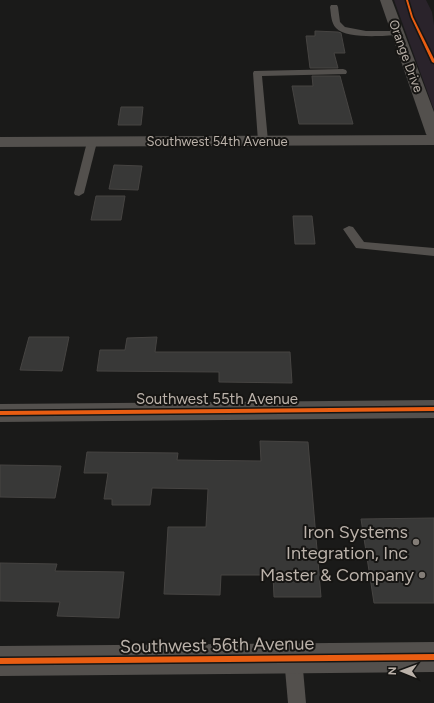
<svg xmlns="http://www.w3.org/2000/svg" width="434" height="703" font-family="Figtree,sans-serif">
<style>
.green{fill:#2a232b}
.building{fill:#383837;stroke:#464442}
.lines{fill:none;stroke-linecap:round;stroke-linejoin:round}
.service{fill:#53504d;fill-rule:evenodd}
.minor{fill:#53504d;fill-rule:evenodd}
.tertiary{fill:#53504d;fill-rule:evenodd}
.cycleway-casing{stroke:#161513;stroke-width:3}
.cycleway{fill:#e95d12;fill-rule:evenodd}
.poi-dot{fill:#837d77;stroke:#161513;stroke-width:1.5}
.labels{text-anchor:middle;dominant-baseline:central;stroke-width:4;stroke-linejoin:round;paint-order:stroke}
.far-street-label{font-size:13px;fill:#bbb2aa;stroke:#161513}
.street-label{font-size:15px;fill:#bbb2aa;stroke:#161513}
.near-poi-label{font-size:18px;fill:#bbb2aa;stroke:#161513;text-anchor:end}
.near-street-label{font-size:18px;fill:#bbb2aa;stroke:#161513}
</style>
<rect width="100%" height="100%" fill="#1a1a19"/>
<!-- green -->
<polygon class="green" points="394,0 426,0 432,12 434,25 434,110"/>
<!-- building -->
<g class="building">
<polygon points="315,31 338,32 341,33 345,53 334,53 338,68 310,68 306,36 315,36"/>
<polygon points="312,76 340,76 353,124 299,124 292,86 313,86"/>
<polygon points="121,107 143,107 141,125 118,125"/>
<polygon points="114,165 142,166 138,190 109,189"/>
<polygon points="96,196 125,196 121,220 91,220"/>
<polygon points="293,216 312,216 315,244 295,244"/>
<polygon points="29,337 69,337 62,371 20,370"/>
<polygon points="157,337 155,352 290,352 292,383 219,382 219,372 97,371 100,350 125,350 127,338"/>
<polygon points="260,441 308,442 321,597 274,597 273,575 221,575 220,595 164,594 168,527 206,527 208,489 152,488 150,505 112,505 112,499 104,499 108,473 84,473 87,452 178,453 177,460 261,461"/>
<polygon points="0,465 61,466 55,498 0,497"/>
<polygon points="434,518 434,603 374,603 361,519"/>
<polygon points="0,563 57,564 55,571 124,572 119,618 57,616 60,602 0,601"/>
</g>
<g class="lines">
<!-- service -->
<g class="service">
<path d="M331,5h6l1,2 2,15 5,5 21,4h31l4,2 -4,2c-15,1 -51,4 -61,-7 -5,-5 -5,-14 -6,-21z"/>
<polygon points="343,69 346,70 347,72 346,74 262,76 268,141 266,143 260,143 258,141 253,73 254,71"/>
<polygon points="92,139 97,142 84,193 79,196 75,195 74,193 87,142"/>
<polygon points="349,226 353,227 364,242 434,248 434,256 356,248 343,229"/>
<polygon points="293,649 299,652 302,658 306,703 288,703 284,658 287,652"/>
</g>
<!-- minor -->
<g class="minor">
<polygon points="434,135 434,145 0,147 0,137"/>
<polygon points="434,400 434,418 0,422 0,404"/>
<polygon points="434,642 434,672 0,676 0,646"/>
</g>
<!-- tertiary -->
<polygon class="tertiary" points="380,0 392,0 434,112 434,139 428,137 426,134"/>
<!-- cycleway casing -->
<g class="cycleway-casing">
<g id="cycleway">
<polygon points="406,0 408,0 413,17 434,59 434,63 432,62 411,17"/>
<polygon points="434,407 434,411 0,415 0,411"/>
<polygon points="434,654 434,660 0,664 0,658"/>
</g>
</g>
<!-- cycleway -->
<use href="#cycleway" class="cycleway"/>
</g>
<!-- markers -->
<g class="poi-dot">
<circle cx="416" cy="542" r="4"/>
<circle cx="422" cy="575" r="4"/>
</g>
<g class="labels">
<!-- far-street labels -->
<g class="far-street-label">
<text transform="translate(406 56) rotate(70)">Orange Drive</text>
<text x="217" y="141">Southwest 54th Avenue</text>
</g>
<!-- street labels -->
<g class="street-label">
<text x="217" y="399">Southwest 55th Avenue</text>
</g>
<!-- near-poi labels -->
<g class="near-poi-label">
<text x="408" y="532">Iron Systems<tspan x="408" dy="21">Integration, Inc</tspan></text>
<text x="414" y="575">Master &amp; Company</text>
</g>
<!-- near-street labels -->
<g class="near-street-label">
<text transform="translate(217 645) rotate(-1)">Southwest 56th Avenue</text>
</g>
</g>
<!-- north arrow -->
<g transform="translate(402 671) rotate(271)" stroke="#161513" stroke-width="3" paint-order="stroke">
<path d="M0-3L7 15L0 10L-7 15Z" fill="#bbb2aa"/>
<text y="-6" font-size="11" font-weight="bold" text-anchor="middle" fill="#bbb2aa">N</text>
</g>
</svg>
